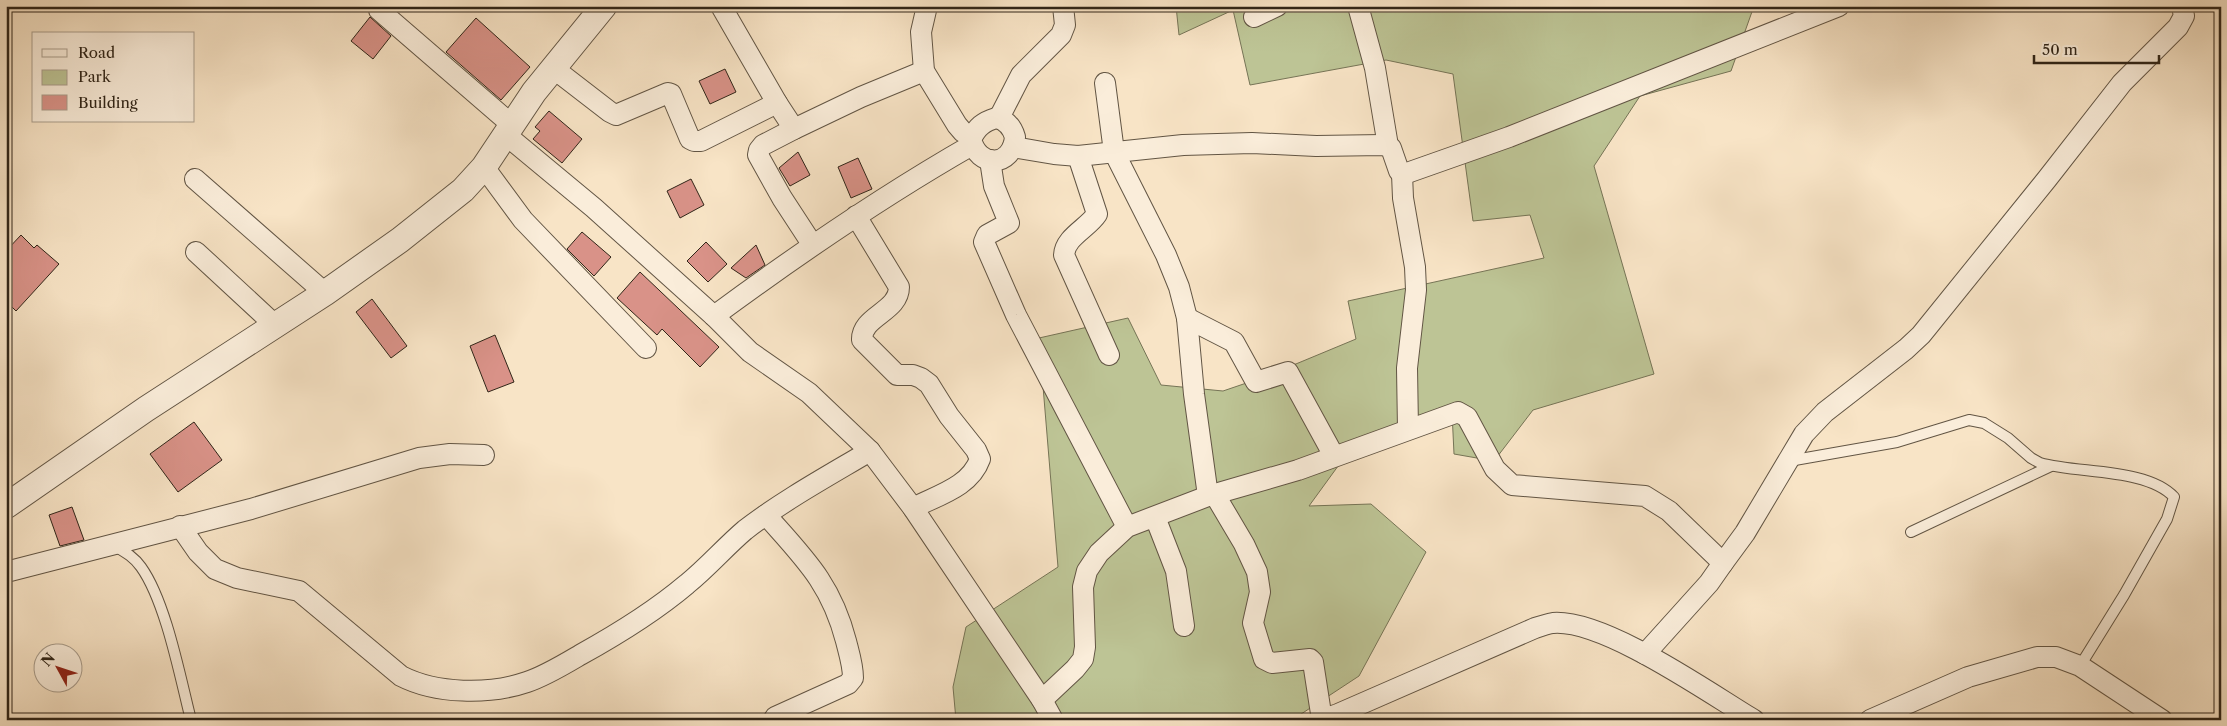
<svg xmlns="http://www.w3.org/2000/svg" width="2227" height="726" font-family="'Libre Caslon Text',serif">
<style>
.green{fill:#bdc495;stroke:#767456}
.building{fill:#d99288;stroke:#302518}
.lines{fill:none;stroke-linecap:round;stroke-linejoin:round}
.service-casing{stroke:#625544;stroke-width:12}
.minor-casing{stroke:#625544;stroke-width:22}
.tertiary-casing{stroke:#625544;stroke-width:27}
.service{stroke:#faedda;stroke-width:10}
.minor{stroke:#faedda;stroke-width:20}
.tertiary{stroke:#faedda;stroke-width:25}
</style>
<rect width="100%" height="100%" fill="#f8e4c6"/>
<filter id="stains"><feTurbulence type="fractalNoise" baseFrequency=".004" numOctaves="4"/><feColorMatrix values="0 0 0 0 .2 0 0 0 0 .09 0 0 0 0 .02 0 0 0 .5 -.17"/></filter>
<radialGradient id="worn" r=".72"><stop offset=".6" stop-color="#630" stop-opacity="0"/><stop offset="1" stop-color="#630" stop-opacity=".3"/></radialGradient>
<!-- green -->
<polygon class="green" points="1176,6 1754,6 1731,71 1640,96 1594,166 1654,374 1533,410 1494,461 1454,454 1452,412 1341,462 1309,506 1371,504 1426,552 1359,676 1292,720 956,720 953,687 966,627 1058,567 1039,338 1128,318 1161,385 1223,391 1267,376 1356,339 1348,301 1544,258 1530,215 1473,221 1453,74 1386,60 1250,85 1233,10 1179,35"/>
<!-- building -->
<g class="building">
<polygon points="370,17 391,36 373,59 351,41"/>
<polygon points="476,18 530,67 501,100 446,52"/>
<polygon points="725,69 736,92 710,104 699,81"/>
<polygon points="549,111 582,139 562,163 533,139 540,131 535,127"/>
<polygon points="798,152 810,175 790,186 779,168"/>
<polygon points="858,158 872,189 851,198 838,167"/>
<polygon points="691,179 704,205 680,218 667,191"/>
<polygon points="582,232 611,257 594,276 567,249"/>
<polygon points="21,235 34,248 37,245 59,264 16,311 6,301 6,251"/>
<polygon points="706,242 727,264 708,282 687,261"/>
<polygon points="756,245 765,265 746,278 731,268"/>
<polygon points="640,272 719,347 700,367 662,329 657,335 617,298"/>
<polygon points="372,299 407,346 391,358 356,312"/>
<polygon points="495,335 514,382 488,392 470,346"/>
<polygon points="194,422 222,460 178,492 150,454"/>
<polygon points="72,507 84,540 60,546 49,515"/>
</g>
<g class="lines">
<!-- service casing -->
<g class="service-casing">
<g id="service">
<path d="M1789,461l108,-19 72,-22 15,3 24,15 23,20 9,5c39,11 107,5 134,34l-7,22 -43,76 -44,71"/>
<polyline points="1911,532 2051,466"/>
<path d="M115,546c10,6 19,11 26,21 25,35 39,110 50,153"/>
</g>
</g>
<!-- minor casing -->
<g class="minor-casing">
<g id="minor">
<polyline points="721,6 777,103 794,129"/>
<polyline points="927,6 921,32 924,71 957,125 963,132 972,137"/>
<polyline points="1358,6 1375,68 1388,146"/>
<polyline points="379,10 512,125"/>
<polyline points="1254,17 1277,6"/>
<polyline points="553,68 610,112 616,115 668,93 671,94 690,139 694,141 701,141 777,103"/>
<polyline points="1105,83 1114,152 1166,255 1179,287 1187,318 1194,394 1208,496"/>
<path d="M996,118c10,2 16,9 19,19 -3,31 -37,31 -44,2 6,-12 12,-17 25,-21z"/>
<polyline points="999,118 1021,75 1061,35 1065,25 1063,6"/>
<polyline points="506,135 594,208 714,316 750,352 809,393 870,451 913,508 1042,700 1053,720"/>
<polyline points="1013,147 1054,154 1078,156 1183,145 1252,143 1316,146 1383,145 1391,148 1399,171 1402,174 1407,173 1509,137 1839,6"/>
<path d="M1078,156l19,58c-9,14 -32,23 -33,41l45,100"/>
<polyline points="990,160 994,186 1009,223 987,235 984,242 1016,315 1127,527"/>
<polyline points="484,167 523,220 646,348"/>
<polyline points="1402,174 1403,198 1415,267 1416,290 1407,368 1408,429"/>
<polyline points="195,179 325,293"/>
<path d="M856,216l43,71c0,25 -38,29 -37,53l35,35h16l8,3 8,6 20,32 27,34 4,9c-10,28 -42,36 -67,49"/>
<polyline points="812,244 782,198 758,155 759,150 763,145 794,129 861,97 924,71"/>
<polyline points="196,252 275,325"/>
<path d="M714,316c84,-62 167,-119 258,-171"/>
<polyline points="1187,318 1234,342 1256,382 1288,372 1334,456"/>
<polyline points="1215,495 1244,544 1257,572 1260,592 1253,623 1264,659 1272,663 1310,659 1313,662 1322,720"/>
<path d="M766,515c38,43 65,68 80,126 3,12 7,24 7,37l-5,6 -73,33"/>
<polyline points="1155,517 1176,571 1184,626"/>
<path d="M180,526l18,26 17,17 22,9 62,13 102,85c35,18 88,19 126,6 18,-6 36,-17 53,-27 38,-21 74,-43 107,-71 21,-17 38,-37 58,-54 39,-30 83,-54 125,-79"/>
<polyline points="6,572 251,509 419,458 450,454 484,455"/>
<polyline points="1645,654 1709,583 1723,563 1745,533 1804,434 1825,412 1906,349 1921,335 2047,179 2122,83 2178,27 2184,16 2182,6"/>
<polyline points="1042,700 1075,669 1083,659 1085,647 1083,587 1087,571 1099,553 1127,527 1208,496 1298,470 1458,412 1467,417 1495,469 1512,485 1645,496 1669,511 1723,563"/>
<path d="M1321,720l17,-6 197,-86c6,-2 12,-4 18,-5 51,-4 156,70 201,97"/>
<polyline points="1870,720 1968,677 2037,657 2056,657 2080,666 2162,720"/>
</g>
</g>
<!-- tertiary casing -->
<g class="tertiary-casing">
<polyline id="tertiary" points="6,506 146,409 325,293 400,240 463,190 484,167 534,92 604,6"/>
</g>
<!-- service -->
<use href="#service" class="service"/>
<!-- minor -->
<use href="#minor" class="minor"/>
<!-- tertiary -->
<use href="#tertiary" class="tertiary"/>
</g>
<!-- margin -->
<rect width="2227" height="726" fill="none" stroke="#f8e4c6" stroke-width="25"/>
<rect x="8" y="8" width="2212" height="711" fill="none" stroke="#302518" stroke-width="2.5"/>
<rect x="12" y="12" width="2202" height="701" fill="none" stroke="#302518"/>
<!-- legend -->
<rect x="32" y="32" width="162" height="90" fill="#faedda" stroke="#a99d8c"/>
<rect x="42" y="49" width="25" height="8" fill="#faedda" stroke="#a99d8c"/>
<text x="78" y="58" font-size="15" fill="#302518">Road</text>
<rect x="42" y="70" width="25" height="15" fill="#bdc495" stroke="#a99d8c"/>
<text x="78" y="82" font-size="15" fill="#302518">Park</text>
<rect x="42" y="95" width="25" height="15" fill="#d99288" stroke="#a99d8c"/>
<text x="78" y="108" font-size="15" fill="#302518">Building</text>
<!-- north arrow -->
<g transform="translate(58 668) rotate(310)"><circle r="24" fill="#faedda" stroke="#a99d8c"/>
<path d="M0-4L9 19L0 12L-9 19Z" fill="#8f2418"/>
<text y="-8" font-size="14" font-weight="bold" text-anchor="middle" fill="#302518">N</text>
</g>
<!-- scale -->
<path d="M2034 55v8h125v-8" fill="none" stroke="#302518" stroke-width="2.5"/>
<text x="2042" y="55" font-size="15" fill="#302518" stroke="#faedda" stroke-width="4" paint-order="stroke">50 m</text>
<rect width="100%" height="100%" filter="url(#stains)"/>
<rect width="100%" height="100%" fill="url(#worn)"/>
</svg>
